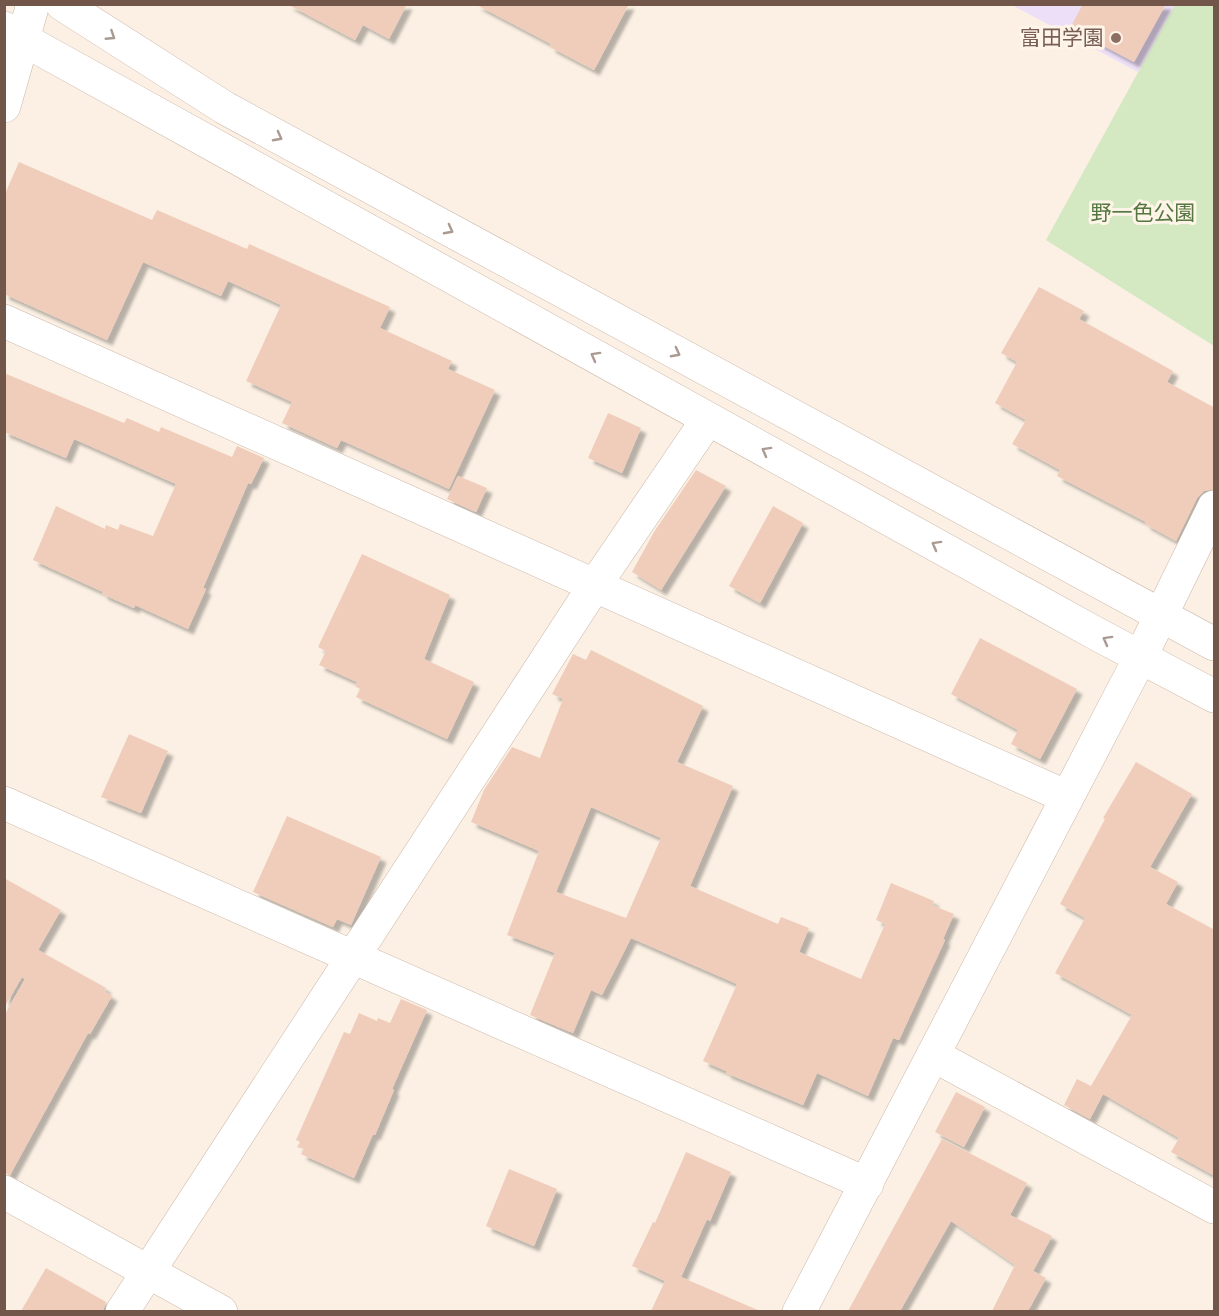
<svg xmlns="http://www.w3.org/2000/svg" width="1219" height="1316" font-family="'Sofia Sans Condensed','Noto Sans JP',sans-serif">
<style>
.education{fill:#eddff7}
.green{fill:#d4e8c2}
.building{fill:#f0cdbb;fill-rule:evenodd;filter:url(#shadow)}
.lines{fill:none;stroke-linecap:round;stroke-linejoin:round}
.minor-casing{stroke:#ccb7aa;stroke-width:34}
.minor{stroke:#fff;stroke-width:33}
.oneway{stroke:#aa9a92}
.education-dot{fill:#8d6e63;stroke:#fef4e8;stroke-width:2}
.labels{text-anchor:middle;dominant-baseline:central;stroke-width:6;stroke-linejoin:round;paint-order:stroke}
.education-label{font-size:21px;fill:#785e54;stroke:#fef4e8;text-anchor:end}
.park-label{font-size:21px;fill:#557842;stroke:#fef4e8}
</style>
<defs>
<filter id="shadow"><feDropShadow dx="5.5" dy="5.5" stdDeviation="1.5" flood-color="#0004"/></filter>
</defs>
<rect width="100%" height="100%" fill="#fbf0e3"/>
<!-- education -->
<polygon class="education" points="1012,5 1175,5 1138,72"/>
<!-- green -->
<polygon class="green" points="1175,5 1214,5 1214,346 1046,240"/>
<!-- building -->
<g class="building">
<polygon points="287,4 407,4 389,39 363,25 355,40"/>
<polygon points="475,4 629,4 594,70 550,47 551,44"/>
<polygon points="1083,4 1166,4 1134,62 1070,28"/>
<polygon points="19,162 152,220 157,210 247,249 249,244 390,307 380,328 452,361 448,369 495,390 449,489 341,440 337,448 282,423 292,402 246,381 281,305 228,281 221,296 143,262 107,340 4,294 4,196"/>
<polygon points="1039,287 1084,311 1079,319 1173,371 1167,382 1215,408 1215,489 1204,491 1197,498 1176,541 1145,524 1146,522 1057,476 1060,470 1012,444 1026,420 995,403 1017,362 1001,353"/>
<polygon points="4,373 124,423 127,418 159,432 161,427 232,457 237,446 264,458 251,484 248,483 203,588 206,589 188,629 135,605 134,608 102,594 103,592 33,560 56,506 105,529 106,525 118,530 120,524 153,536 176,484 74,439 66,458 4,432"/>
<polygon points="608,413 641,428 622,473 588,458"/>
<polygon points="696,470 726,486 661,590 632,572 654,532"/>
<polygon points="458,476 487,488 476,512 447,499"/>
<polygon points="773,506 803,523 760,603 729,586"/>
<polygon points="362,554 450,595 424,659 474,682 447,739 356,697 360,689 355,686 357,682 319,665 326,651 318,647"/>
<polygon points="980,638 1077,689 1040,759 1011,744 1018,730 951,694"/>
<path d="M591,650l112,56 -26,56 56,24 -43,100 88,38 3,-7 28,11 -10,24 62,27 24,-55 -9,-4 15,-37 43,18 -2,4 22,9 -11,25 2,1 -46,100 -6,-2 -25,58 -51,-23 -14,32 -77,-32v-2l-23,-10 34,-77 -106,-46 -29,57 -11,-5 -18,43 -43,-18 25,-62 -48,-18 32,-84 -68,-29 13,-32 28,-43 28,11 23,-59 -11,-5 21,-40 13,6zM591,807l70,31 -35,80 -70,-26z"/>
<polygon points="129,734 168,751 141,813 101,797"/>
<polygon points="1136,762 1192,794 1150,867 1178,882 1166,904 1215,930 1215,1176 1171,1152 1179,1138 1103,1094 1090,1119 1064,1105 1077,1079 1091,1086 1132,1015 1055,973 1085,918 1060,904 1105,819 1103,818"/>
<polygon points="287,816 381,857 351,925 337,919 333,927 253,892"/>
<polygon points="4,878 61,910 38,950 106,988 104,991 112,996 90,1034 88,1033 10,1175 4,1173 4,1016 25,979 22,977 4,1008"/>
<polygon points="401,999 427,1010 392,1089 394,1090 375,1135 373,1134 354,1178 301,1154 304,1149 297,1147 300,1142 296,1140 344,1032 350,1034 359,1013 377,1021 378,1018 390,1023"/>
<polygon points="956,1092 985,1107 964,1147 935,1132"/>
<polygon points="942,1139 1027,1183 1010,1215 1052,1236 1033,1271 1046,1278 1028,1311 992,1311 1015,1265 951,1221 900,1311 848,1311"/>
<polygon points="686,1152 731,1172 710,1221 707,1219 681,1277 760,1311 651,1311 665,1281 632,1266 653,1222 655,1223"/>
<polygon points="509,1169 557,1189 534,1246 486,1226"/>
<polygon points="46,1268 106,1302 103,1311 21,1311"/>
</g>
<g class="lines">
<!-- minor casing -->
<g class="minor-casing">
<g id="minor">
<polyline points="62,4 225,108 1214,644"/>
<polyline points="4,28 24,40 1095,633 1214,696"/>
<polyline points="4,106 33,4"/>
<polyline points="4,321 1067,797"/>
<polyline points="4,803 867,1184"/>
<polyline points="933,1055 1214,1207"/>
<polyline points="4,1192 221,1312"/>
<polyline points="122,1312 595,585 708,419"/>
<polyline points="799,1312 1140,658 1214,507"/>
</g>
</g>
<!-- minor -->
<use href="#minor" class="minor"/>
</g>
<!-- one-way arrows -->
<defs><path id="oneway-chevron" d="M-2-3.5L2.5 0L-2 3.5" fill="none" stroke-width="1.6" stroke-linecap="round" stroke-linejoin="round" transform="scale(1.5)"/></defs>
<g class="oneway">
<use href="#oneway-chevron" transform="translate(111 36) rotate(33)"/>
<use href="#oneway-chevron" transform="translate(278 137) rotate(28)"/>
<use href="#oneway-chevron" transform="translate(449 230) rotate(28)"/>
<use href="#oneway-chevron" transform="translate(676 353) rotate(28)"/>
<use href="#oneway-chevron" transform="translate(595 356) rotate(-151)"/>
<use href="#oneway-chevron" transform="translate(766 451) rotate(-151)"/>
<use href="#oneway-chevron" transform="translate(936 545) rotate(-151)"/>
<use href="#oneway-chevron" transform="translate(1107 640) rotate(-151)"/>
</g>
<!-- markers -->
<circle class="education-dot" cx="1116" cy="38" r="6"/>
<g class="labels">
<!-- education labels -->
<g class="education-label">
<text x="1104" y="38">富田学園</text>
</g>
<!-- park labels -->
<g class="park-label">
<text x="1143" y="213">野一色公園</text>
</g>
</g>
<!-- border -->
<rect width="1219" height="1316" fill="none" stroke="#72564a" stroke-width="12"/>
</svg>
